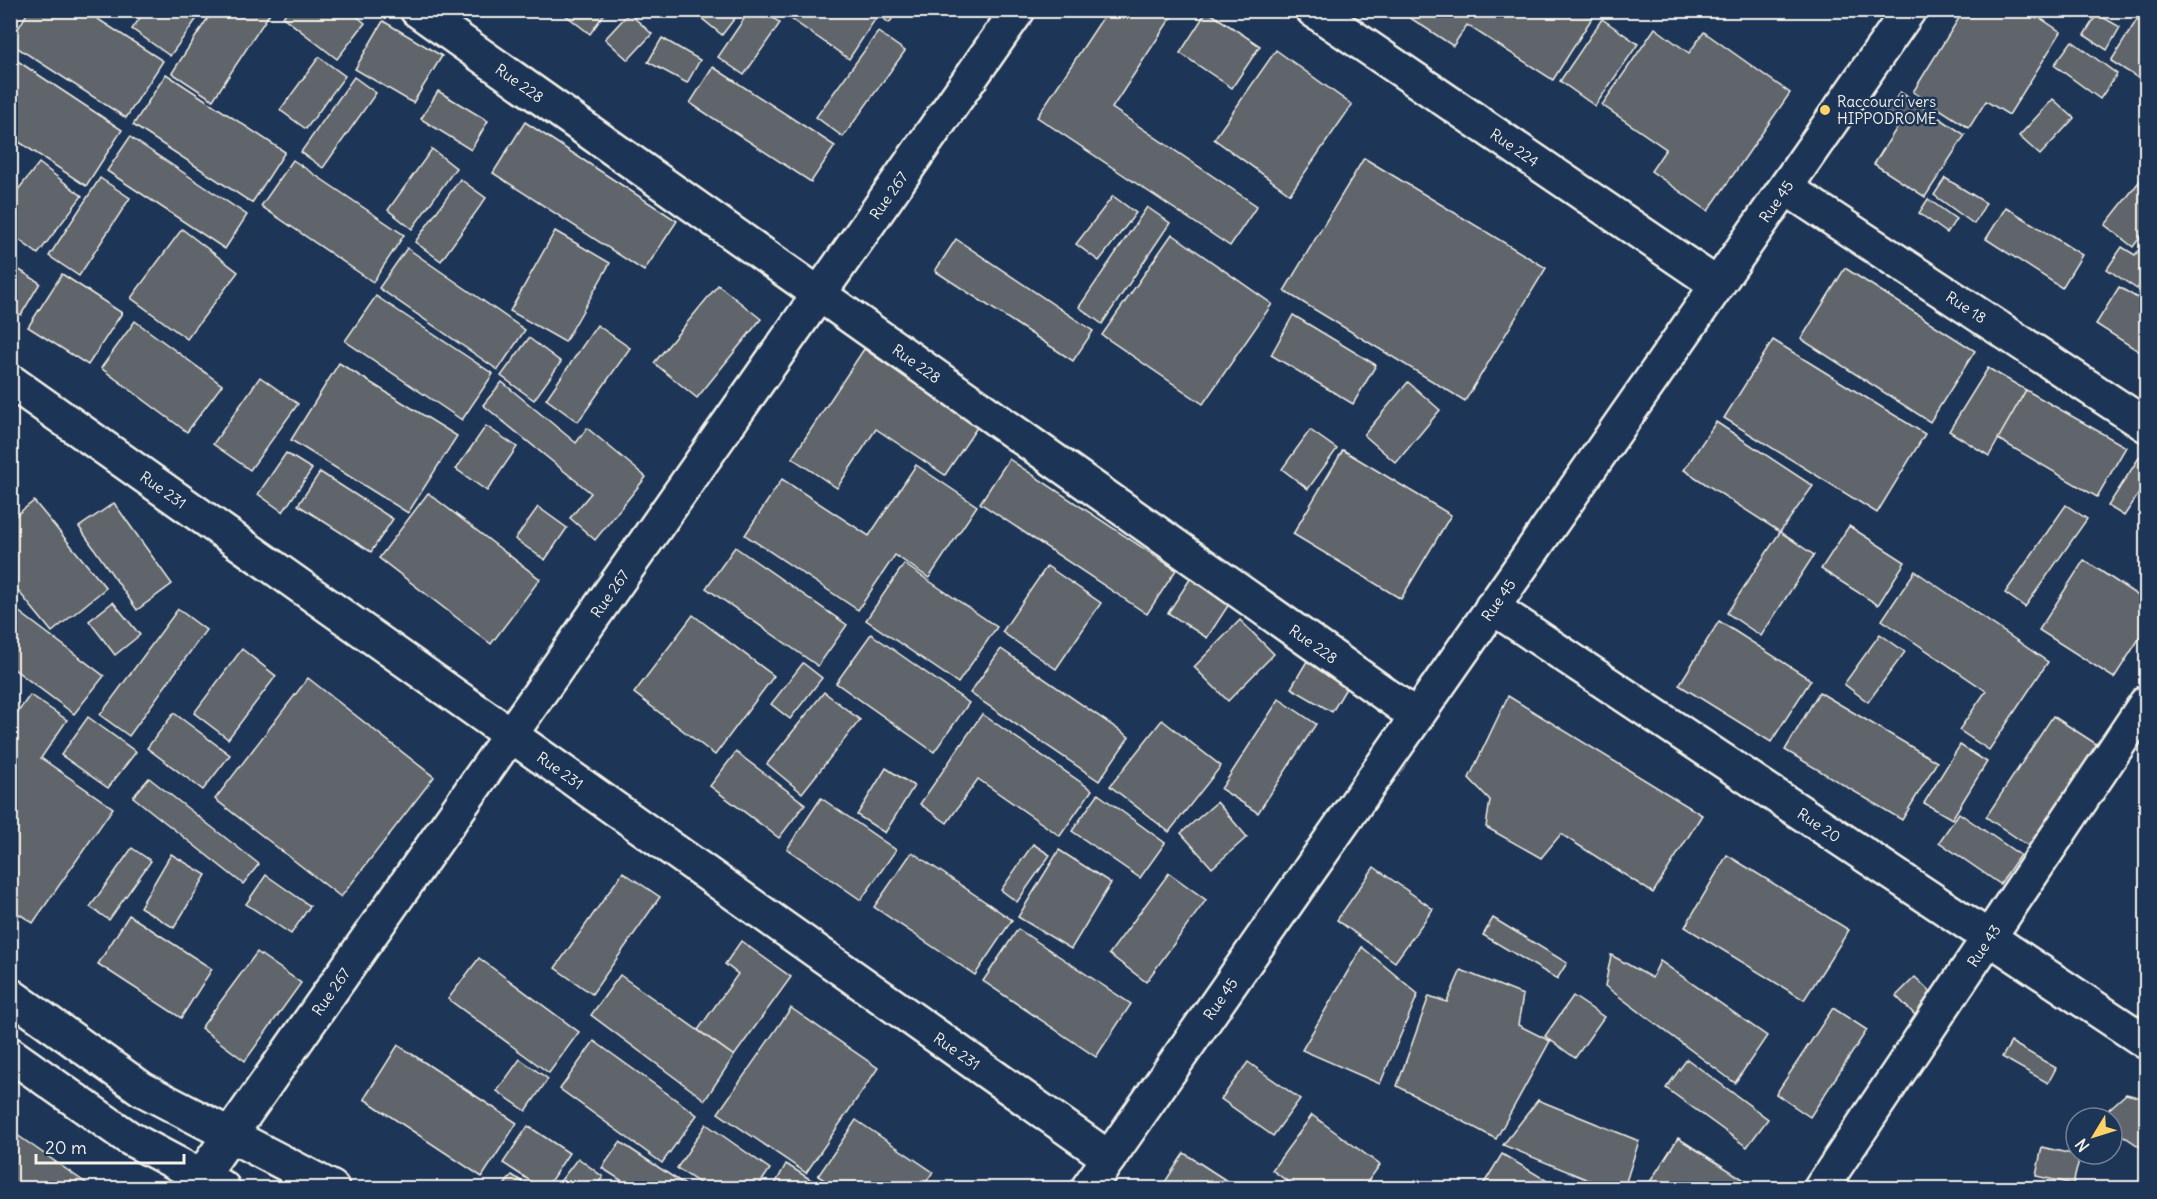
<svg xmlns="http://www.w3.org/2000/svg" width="2157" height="1199" font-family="Delius,sans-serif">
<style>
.building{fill:#5f656a;stroke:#f4f1e8;stroke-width:1.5}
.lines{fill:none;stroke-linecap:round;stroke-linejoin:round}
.minor-casing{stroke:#f4f1e8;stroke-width:38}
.tertiary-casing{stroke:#f4f1e8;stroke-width:38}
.secondary-casing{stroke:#f4f1e8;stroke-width:38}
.minor{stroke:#1d3557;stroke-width:33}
.tertiary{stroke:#1d3557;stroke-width:33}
.secondary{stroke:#1d3557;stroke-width:33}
.poi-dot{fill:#ffd166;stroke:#1d3557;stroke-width:2}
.labels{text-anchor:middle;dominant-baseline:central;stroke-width:5;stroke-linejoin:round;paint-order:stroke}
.street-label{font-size:15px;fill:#f4f1e8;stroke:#1d3557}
.poi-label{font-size:15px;fill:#f4f1e8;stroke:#1d3557;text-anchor:start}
</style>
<rect width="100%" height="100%" fill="#1d3557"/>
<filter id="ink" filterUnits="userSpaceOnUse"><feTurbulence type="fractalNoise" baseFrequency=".0167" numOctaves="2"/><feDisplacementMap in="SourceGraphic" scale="12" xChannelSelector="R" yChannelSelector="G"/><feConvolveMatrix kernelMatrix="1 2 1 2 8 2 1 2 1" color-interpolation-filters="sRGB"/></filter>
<g filter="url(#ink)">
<!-- building -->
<g class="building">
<polygon points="29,10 84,10 163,61 126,118 10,43"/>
<polygon points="146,10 203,10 170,56 132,29"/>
<polygon points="213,10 272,10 213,100 172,73"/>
<polygon points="288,10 349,10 365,23 337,59 283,17"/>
<polygon points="559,10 607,10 590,34"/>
<polygon points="705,10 741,10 722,35 700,17"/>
<polygon points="750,10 762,10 780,23 744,75 718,57"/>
<polygon points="778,10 871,10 878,15 849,59"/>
<polygon points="873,10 899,10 889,23"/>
<polygon points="1108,10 1176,10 1112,108 1257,206 1230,246 1037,117"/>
<polygon points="1398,10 1597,10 1553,80 1467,25 1453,46"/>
<polygon points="1964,10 2028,10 2061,32 2009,115 1986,101 1969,128 1913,92"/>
<polygon points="2143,10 2146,10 2146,83 2111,61"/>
<polygon points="1207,11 1260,46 1232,88 1180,53"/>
<polygon points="629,13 652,34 628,60 605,39"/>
<polygon points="2097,14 2120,27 2107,50 2084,35"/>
<polygon points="1602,19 1638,44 1595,106 1560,81"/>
<polygon points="383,21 442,56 413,103 355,69"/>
<polygon points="1655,28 1689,53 1704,32 1790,93 1708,211 1651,171 1666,149 1602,105"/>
<polygon points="878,32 905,51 843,137 816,117"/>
<polygon points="662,38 700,60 687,83 648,62"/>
<polygon points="2072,41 2117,74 2100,99 2054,65"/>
<polygon points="1276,50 1352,105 1290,194 1214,139"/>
<polygon points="10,56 122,130 86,186 10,136"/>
<polygon points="319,57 345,76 306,129 280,110"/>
<polygon points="713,67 835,146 811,182 690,103"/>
<polygon points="166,74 285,152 252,203 133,125"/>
<polygon points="354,77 376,93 323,168 301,152"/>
<polygon points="438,91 488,121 471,150 421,119"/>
<polygon points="1900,92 1965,135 1925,197 1874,164 1900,123 1886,113"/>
<polygon points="2053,99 2074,118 2040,155 2019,136"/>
<polygon points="525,122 677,221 644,271 493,173"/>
<polygon points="130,137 247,215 225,249 107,171"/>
<polygon points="432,149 456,168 412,229 388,210"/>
<polygon points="1364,158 1546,268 1465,401 1284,291"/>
<polygon points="293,160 404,235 373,282 261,206"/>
<polygon points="39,163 82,196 38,254 10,233 10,200"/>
<polygon points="2146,173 2146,229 2133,247 2105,225"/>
<polygon points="100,178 130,198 79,276 49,256"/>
<polygon points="1945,178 1986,203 1974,224 1934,195"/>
<polygon points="460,179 486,198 441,261 415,242"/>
<polygon points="1113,196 1136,213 1099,261 1076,244"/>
<polygon points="1928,199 1956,219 1947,233 1919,213"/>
<polygon points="1147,207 1170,223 1102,324 1079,307"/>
<polygon points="2006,207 2082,255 2062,288 1986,239"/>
<polygon points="182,229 238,272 187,339 131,298"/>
<polygon points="555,231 610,263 565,342 510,311"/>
<polygon points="1172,234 1272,304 1203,404 1102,335"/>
<polygon points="956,239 1093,331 1073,361 935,271"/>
<polygon points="2146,241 2146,275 2137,289 2107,269 2122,247 2135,255"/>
<polygon points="407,248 525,330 498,370 379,288"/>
<polygon points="10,264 40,283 21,315 10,309"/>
<polygon points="1845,268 1975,351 1930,422 1801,339"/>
<polygon points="62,274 122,313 88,365 28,327"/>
<polygon points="718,285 761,319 697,398 654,363"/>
<polygon points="2119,287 2144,302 2146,298 2146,356 2096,324"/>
<polygon points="376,296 493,374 462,420 345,341"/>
<polygon points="1293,315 1376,365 1353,404 1271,355"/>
<polygon points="135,321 222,385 187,432 101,368"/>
<polygon points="597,325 630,348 578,422 546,399"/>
<polygon points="529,338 561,362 534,400 501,376"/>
<polygon points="1773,340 1925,434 1877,513 1724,418"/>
<polygon points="864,349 978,426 945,475 876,429 837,488 792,458"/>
<polygon points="339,363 457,436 408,513 291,440"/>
<polygon points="1988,368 2026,390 1989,456 1949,431"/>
<polygon points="260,377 298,404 250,470 213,444"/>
<polygon points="502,382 576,443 587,428 646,477 595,540 570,518 591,493 483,405"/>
<polygon points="1408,382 1440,410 1396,463 1364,435"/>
<polygon points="2026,390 2126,447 2097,497 1998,439"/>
<polygon points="1716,422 1813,486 1780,532 1684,470"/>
<polygon points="486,426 517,447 487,491 456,469"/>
<polygon points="1310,430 1337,449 1308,489 1282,469"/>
<polygon points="1343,450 1451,515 1401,599 1293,534"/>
<polygon points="286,453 312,469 283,512 258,494"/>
<polygon points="2140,456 2146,460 2146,483 2124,516 2108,506"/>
<polygon points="1009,459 1176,570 1147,614 980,503"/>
<polygon points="916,465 977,506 929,578 895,555 858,610 745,535 782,479 869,536"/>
<polygon points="320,472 393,519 371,552 298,505"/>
<polygon points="428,493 540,579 491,644 379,558"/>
<polygon points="34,501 106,588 52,632 10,581 10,520"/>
<polygon points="114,503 172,584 137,610 79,527"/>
<polygon points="2066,505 2087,519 2025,607 2005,593"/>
<polygon points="538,507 567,528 545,560 515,539"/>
<polygon points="1849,526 1905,562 1878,605 1821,569"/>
<polygon points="1780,532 1814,555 1761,636 1727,613"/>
<polygon points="735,547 847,625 818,666 706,588"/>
<polygon points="2084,560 2146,601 2146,628 2114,678 2039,630"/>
<polygon points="904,564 997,627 958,683 866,620"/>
<polygon points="1047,566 1101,603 1056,669 1002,632"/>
<polygon points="1196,570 1235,595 1207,638 1168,613"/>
<polygon points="1915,571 2048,662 1989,750 1959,730 1986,691 1882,620"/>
<polygon points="113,602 140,635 115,655 89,621"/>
<polygon points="10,605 104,676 74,714 10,666"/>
<polygon points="178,609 206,630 129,736 100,715"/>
<polygon points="693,615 774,676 715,755 634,693"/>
<polygon points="1240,620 1274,654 1228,701 1194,667"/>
<polygon points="1719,621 1811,680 1771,742 1679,685"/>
<polygon points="871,634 969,703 934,752 836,683"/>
<polygon points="1880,634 1905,652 1868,702 1844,684"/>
<polygon points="242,649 276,676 228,739 194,713"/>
<polygon points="1001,649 1129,737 1099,781 970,693"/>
<polygon points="1307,661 1348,685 1332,712 1291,688"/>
<polygon points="803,663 822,678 790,719 771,704"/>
<polygon points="308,678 434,777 341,897 215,799"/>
<polygon points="824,692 860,720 802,793 767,764"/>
<polygon points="1819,692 1937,762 1902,820 1785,750"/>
<polygon points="30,695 67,720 41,758 113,808 33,923 10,908 10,723"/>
<polygon points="1508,696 1702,815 1653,893 1561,834 1541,858 1486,827 1490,800 1469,778"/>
<polygon points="1279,699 1316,724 1258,813 1221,789"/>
<polygon points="174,713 230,755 203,790 147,748"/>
<polygon points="982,714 1092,790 1060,836 978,779 947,823 920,804"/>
<polygon points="2053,716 2101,747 2033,849 1986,817"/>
<polygon points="88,717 136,752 108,788 61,755"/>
<polygon points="1162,720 1221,766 1169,832 1110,786"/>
<polygon points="1960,745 1987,762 1952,819 1924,803"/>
<polygon points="736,752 805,804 779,838 710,786"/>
<polygon points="886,768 914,786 885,833 857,815"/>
<polygon points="149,778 259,864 243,884 133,797"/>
<polygon points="1098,794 1165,843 1140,878 1072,831"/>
<polygon points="821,798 896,850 861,900 787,849"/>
<polygon points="1217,802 1247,837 1212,868 1181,833"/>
<polygon points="1959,813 2020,855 2000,884 1939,842"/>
<polygon points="1033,844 1050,855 1017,902 1001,890"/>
<polygon points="132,848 151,861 109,920 90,907"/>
<polygon points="1059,850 1111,883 1071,949 1018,917"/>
<polygon points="912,852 1012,920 975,975 874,907"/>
<polygon points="171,854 206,875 174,928 140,907"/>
<polygon points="1727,855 1849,930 1804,1000 1685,927"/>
<polygon points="1374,867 1433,909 1395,962 1337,920"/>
<polygon points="623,872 660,897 592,994 555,968"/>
<polygon points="1169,873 1206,900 1146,982 1109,954"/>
<polygon points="266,875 310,906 291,934 246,904"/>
<polygon points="129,915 212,969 181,1018 98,964"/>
<polygon points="1493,918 1567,963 1557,979 1483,935"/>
<polygon points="1018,929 1131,1004 1096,1057 983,981"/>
<polygon points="741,941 791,977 734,1056 698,1030 738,974 725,964"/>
<polygon points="1362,947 1418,994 1380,1084 1302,1050"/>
<polygon points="257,952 301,983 245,1061 201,1028"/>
<polygon points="1611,955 1652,978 1660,961 1767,1036 1735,1083 1605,986"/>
<polygon points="479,958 579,1032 549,1073 448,999"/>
<polygon points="1461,970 1523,995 1518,1025 1550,1041 1496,1139 1397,1086 1429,996 1447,1002"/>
<polygon points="620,975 734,1056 705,1100 591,1015"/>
<polygon points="1915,977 1941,1002 1922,1022 1896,996"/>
<polygon points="1573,996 1604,1017 1575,1058 1545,1036"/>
<polygon points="791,1008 878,1068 806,1173 718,1113"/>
<polygon points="1833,1008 1867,1030 1810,1117 1776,1094"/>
<polygon points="594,1041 697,1115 662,1163 560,1089"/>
<polygon points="2011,1042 2056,1068 2048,1083 2002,1057"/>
<polygon points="398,1045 517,1123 482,1177 364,1099"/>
<polygon points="520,1059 548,1079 526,1111 497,1091"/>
<polygon points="1687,1059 1768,1119 1747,1147 1666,1088"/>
<polygon points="1248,1062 1300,1099 1273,1136 1221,1099"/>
<polygon points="2126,1094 2146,1099 2146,1144 2143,1149 2112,1128 2112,1118 2099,1118"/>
<polygon points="1538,1100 1639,1141 1624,1188 1608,1188 1503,1145"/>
<polygon points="1312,1115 1380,1165 1363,1188 1297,1188 1272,1170"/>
<polygon points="856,1120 933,1172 922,1188 837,1188 818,1176"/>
<polygon points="706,1124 770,1169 757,1188 707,1188 677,1168"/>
<polygon points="528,1126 569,1153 546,1188 541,1188 503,1163"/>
<polygon points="10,1130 93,1188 10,1188"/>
<polygon points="1678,1138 1757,1188 1646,1188"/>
<polygon points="620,1142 690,1188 633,1188 602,1168"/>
<polygon points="2042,1147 2080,1156 2073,1184 2036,1176"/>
<polygon points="1184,1153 1238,1188 1161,1188"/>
<polygon points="1502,1154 1554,1185 1552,1188 1481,1188"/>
<polygon points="578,1158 603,1177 594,1188 555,1188"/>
<polygon points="786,1164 824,1188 773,1188"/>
<polygon points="512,1175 532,1188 502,1188"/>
</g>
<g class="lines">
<!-- minor casing -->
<g class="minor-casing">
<g id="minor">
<path id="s1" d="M417,10l999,706"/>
<path id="s2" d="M1786,188l360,237"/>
<path id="s3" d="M10,381l1099,777"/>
<path id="s4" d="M1492,607l654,435"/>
<path id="s5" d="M193,1188l825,-1178"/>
<path id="s6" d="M1821,1188l325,-485"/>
</g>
</g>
<!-- tertiary casing -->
<g class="tertiary-casing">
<g id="tertiary">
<path id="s7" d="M1313,10l403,274"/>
<path id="s8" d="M1088,1188l821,-1178"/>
</g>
</g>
<!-- secondary casing -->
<g class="secondary-casing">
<g id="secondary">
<polyline points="10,995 142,1089 332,1188"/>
<polyline points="10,1054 129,1138 223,1188"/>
</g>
</g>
<!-- minor -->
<use href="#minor" class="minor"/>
<!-- tertiary -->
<use href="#tertiary" class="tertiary"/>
<!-- secondary -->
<use href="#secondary" class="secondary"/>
</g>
</g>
<!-- markers -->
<circle class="poi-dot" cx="1825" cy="110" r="6"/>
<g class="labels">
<!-- street labels -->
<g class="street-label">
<text stroke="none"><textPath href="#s1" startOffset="126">Rue 228</textPath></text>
<text stroke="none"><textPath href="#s7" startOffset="244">Rue 224</textPath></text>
<text stroke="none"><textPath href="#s5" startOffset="1212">Rue 267</textPath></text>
<text stroke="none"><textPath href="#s8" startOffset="1203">Rue 45</textPath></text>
<text stroke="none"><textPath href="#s2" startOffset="216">Rue 18</textPath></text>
<text stroke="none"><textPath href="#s1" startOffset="612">Rue 228</textPath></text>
<text stroke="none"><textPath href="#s3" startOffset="188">Rue 231</textPath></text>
<text stroke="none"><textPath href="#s5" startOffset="726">Rue 267</textPath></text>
<text stroke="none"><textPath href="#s8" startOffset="717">Rue 45</textPath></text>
<text stroke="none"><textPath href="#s1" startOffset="1098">Rue 228</textPath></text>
<text stroke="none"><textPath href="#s3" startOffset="674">Rue 231</textPath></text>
<text stroke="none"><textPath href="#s4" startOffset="393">Rue 20</textPath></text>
<text stroke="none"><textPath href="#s6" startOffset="292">Rue 43</textPath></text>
<text stroke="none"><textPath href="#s5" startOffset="240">Rue 267</textPath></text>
<text stroke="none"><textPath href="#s8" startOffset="231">Rue 45</textPath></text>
<text stroke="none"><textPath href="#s3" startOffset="1160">Rue 231</textPath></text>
</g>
<!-- poi labels -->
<g class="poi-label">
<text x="1837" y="101">Raccourci vers<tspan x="1837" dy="17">HIPPODROME</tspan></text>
</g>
</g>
<!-- margin -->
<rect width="2157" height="1199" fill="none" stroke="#1d3557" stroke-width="36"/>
<rect x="18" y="18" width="2121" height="1163" fill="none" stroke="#f4f1e8" stroke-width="2" filter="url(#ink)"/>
<!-- north arrow -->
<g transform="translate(2094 1136) rotate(232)"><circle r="28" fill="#1d3557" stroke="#738091" stroke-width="1.5"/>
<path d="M0-4.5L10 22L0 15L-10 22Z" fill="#ffd166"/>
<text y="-9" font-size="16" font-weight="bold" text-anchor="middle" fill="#f4f1e8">N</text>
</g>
<!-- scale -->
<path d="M36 1154v9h148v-9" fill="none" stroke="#f4f1e8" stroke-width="3"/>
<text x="45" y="1154" font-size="18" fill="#f4f1e8" stroke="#1d3557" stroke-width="4.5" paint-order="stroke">20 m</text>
</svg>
